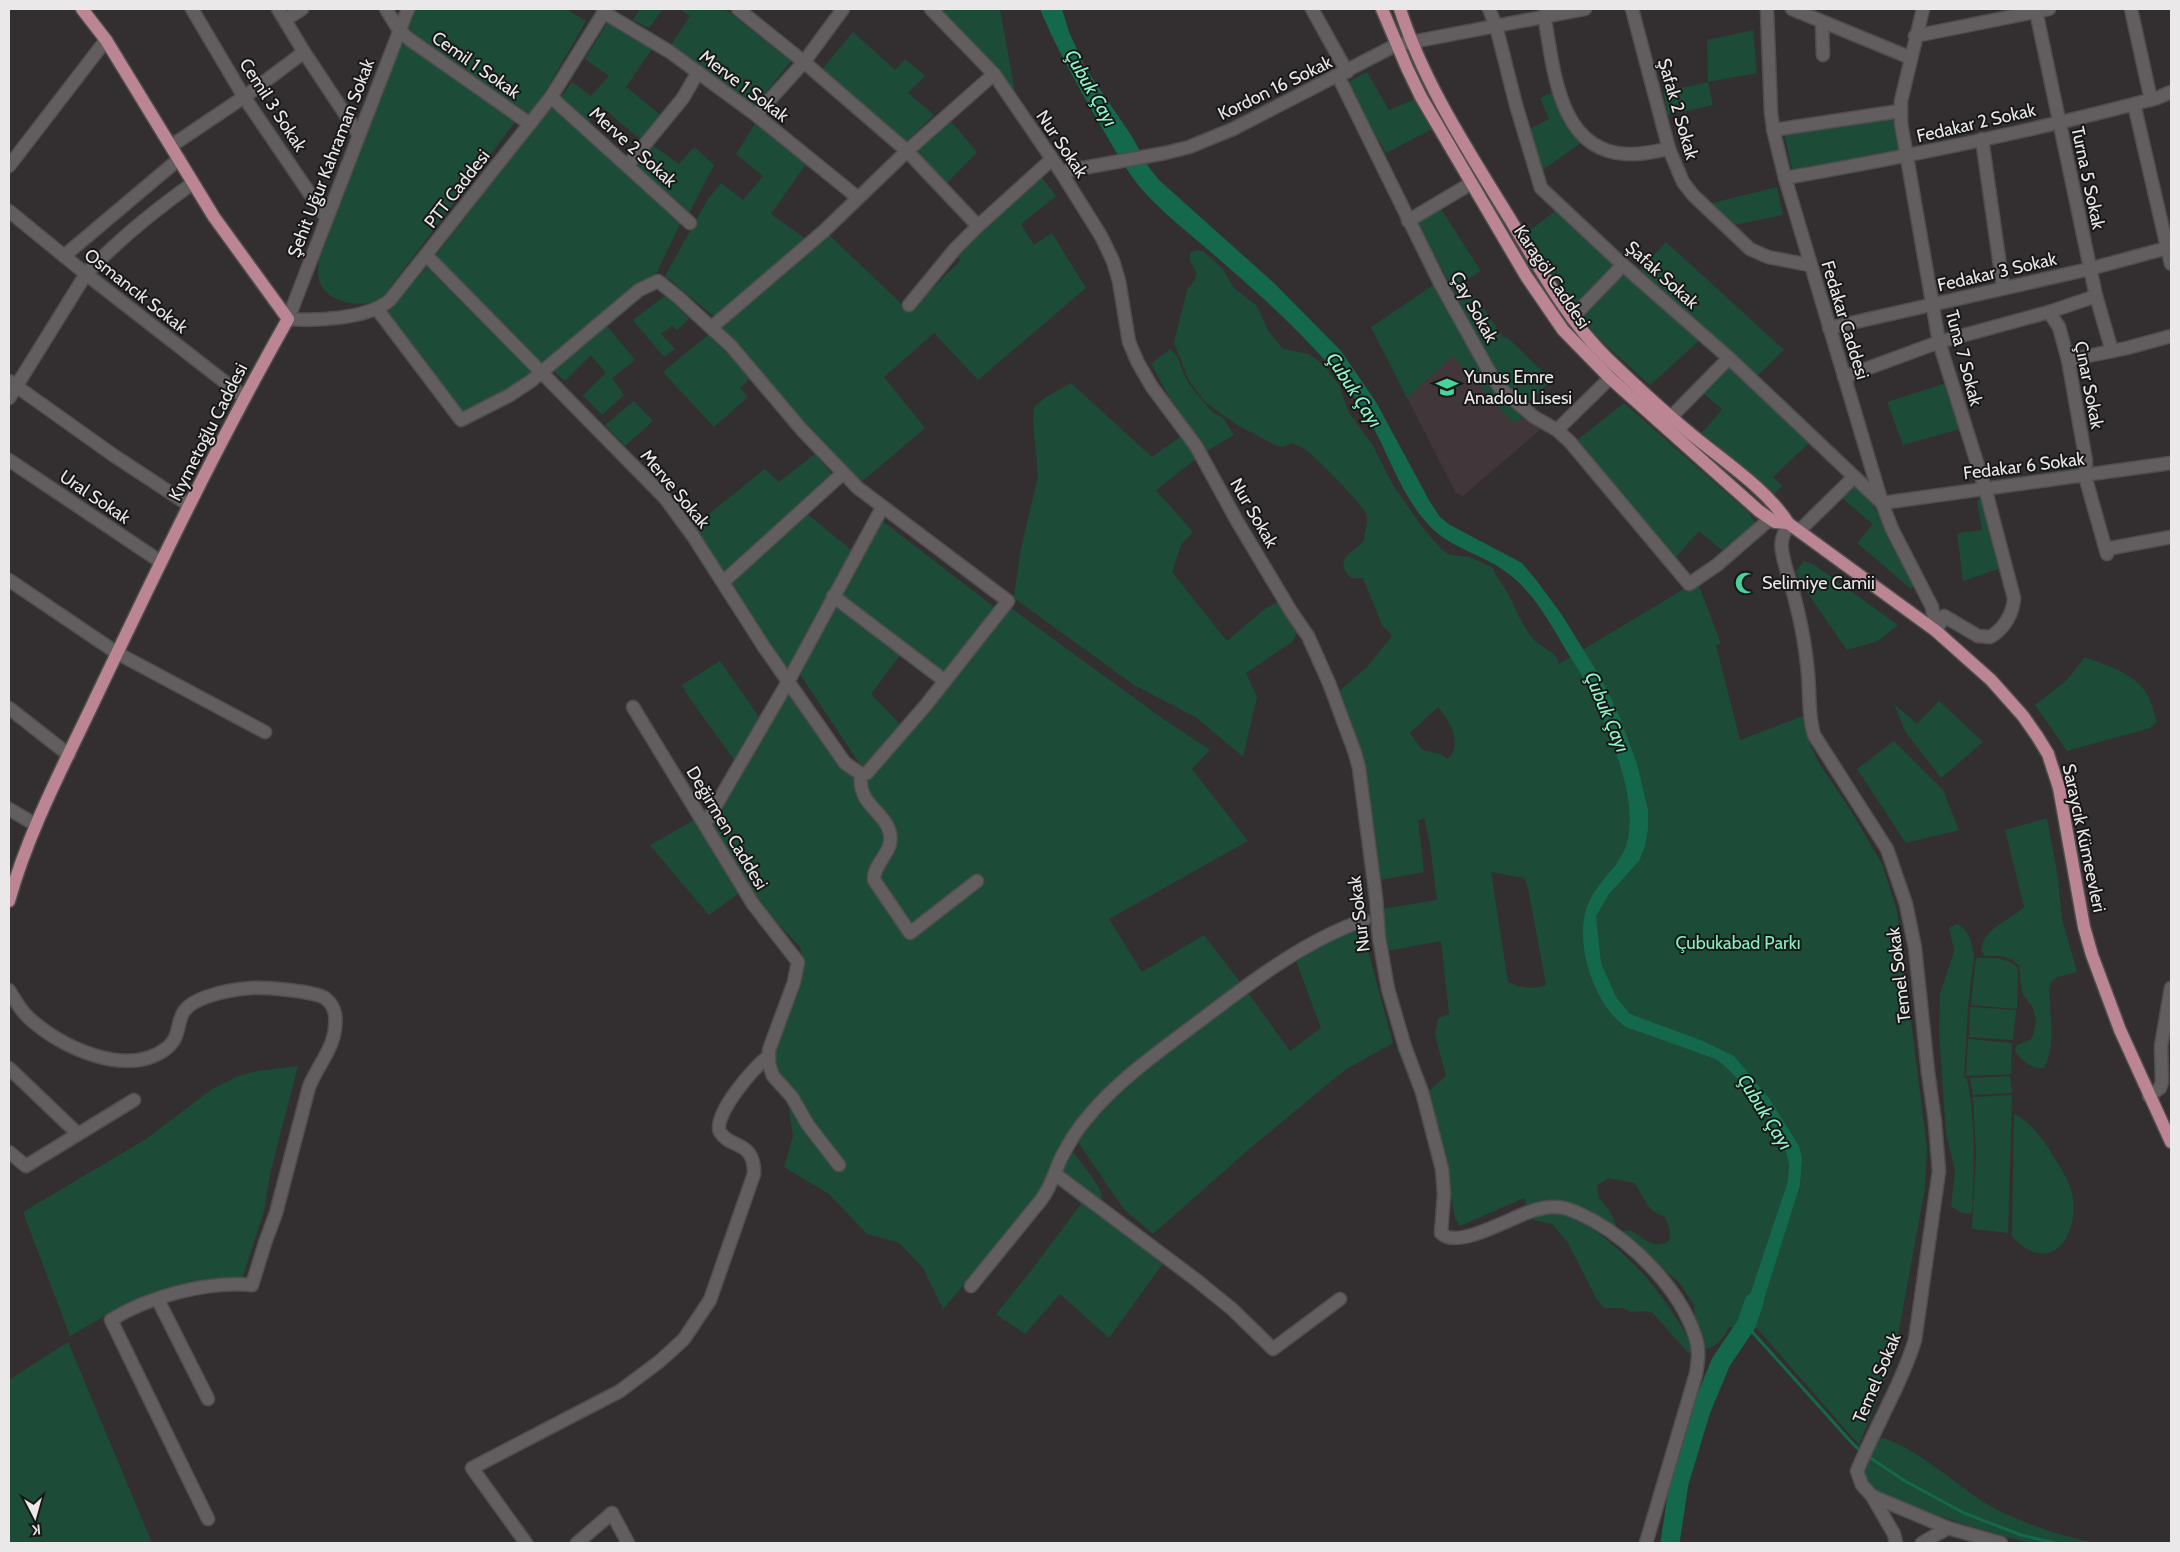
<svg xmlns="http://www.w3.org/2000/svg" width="2180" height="1552" font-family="Cabin,sans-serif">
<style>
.built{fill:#413639}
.green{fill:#1c4b38;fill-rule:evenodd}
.water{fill:#14684b}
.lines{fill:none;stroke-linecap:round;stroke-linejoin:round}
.stream{stroke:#14684b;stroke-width:3}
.river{stroke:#14684b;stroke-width:19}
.minor-casing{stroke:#504d4e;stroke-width:15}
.major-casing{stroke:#504d4e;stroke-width:15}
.minor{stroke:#625e5f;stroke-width:12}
.major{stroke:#bb8593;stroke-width:12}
.labels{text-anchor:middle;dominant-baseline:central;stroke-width:4;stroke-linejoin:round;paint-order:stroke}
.street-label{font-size:18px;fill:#eae8e9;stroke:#191818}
.poi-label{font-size:18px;fill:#eae8e9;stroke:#191818;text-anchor:start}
.park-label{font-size:18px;fill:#84f1c2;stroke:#191818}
.water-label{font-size:19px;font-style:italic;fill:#8df9ca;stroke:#191818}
</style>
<rect width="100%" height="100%" fill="#332f30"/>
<!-- built -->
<polygon class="built" points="1448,310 1488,382 1497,392 1541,429 1463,496 1456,493 1371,327"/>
<!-- green -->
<g class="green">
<polygon points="414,9 567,9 567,10 586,21 548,87 529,114 412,32 407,24"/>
<polygon points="640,9 663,9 649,28 633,20"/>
<polygon points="680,9 725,9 791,61 756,105 747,102 671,45 690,16"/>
<polygon points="940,9 1000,9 1015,92 990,59"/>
<polygon points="607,23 652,49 626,87 662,116 640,139 602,107 588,123 561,97 572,82 591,96 609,76 585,59"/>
<polygon points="1753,30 1757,73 1708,82 1713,105 1668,115 1663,92 1708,82 1707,40"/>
<polygon points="853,32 895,70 905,59 925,76 908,93 934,115 906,142 820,72"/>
<path d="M404,43l111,79 -130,172c-3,3 -6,6 -9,7 -18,7 -48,1 -56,-18 -3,-7 -2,-16 -1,-24l77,-208 4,-7z"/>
<polygon points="1367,72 1389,110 1415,99 1432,129 1386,153 1346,83"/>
<polygon points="1553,92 1564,118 1582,142 1540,172 1527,130 1549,119 1540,98"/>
<polygon points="551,107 681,222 657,272 543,365 437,263 436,255"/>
<polygon points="1893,116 1898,152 1792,169 1784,133"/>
<polygon points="948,118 977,152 946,184 914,150"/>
<polygon points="757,121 806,164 771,214 807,240 717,319 665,276 708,199 721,183 743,200 763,176 736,154"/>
<polygon points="652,145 679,164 694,147 714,165 688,215 632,168"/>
<polygon points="1039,174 1056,196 1021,224 1034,245 1052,233 1086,288 978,380 934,333 884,377 925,428 863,481 847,472 719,329 827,233 909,311 961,260 954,254"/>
<polygon points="1777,187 1783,215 1730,226 1708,204"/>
<polygon points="1441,209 1481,271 1463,282 1473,298 1476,297 1503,337 1508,338 1551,380 1531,401 1514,392 1498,374 1418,224 1419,221"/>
<polygon points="1558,209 1617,265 1573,311 1525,234"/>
<polygon points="1666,242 1784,350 1756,377 1640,270"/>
<path d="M1196,250l7,1 19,17 12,20 23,18 11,25 15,18 26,5 16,12 14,19 10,28 23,31 21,41 29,42 19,22 9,6 20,2 23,11c3,10 9,15 14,24 9,16 14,33 27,48 8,8 22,11 25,24l128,-77 12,-1 22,58 -5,1 24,95 63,-24 8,30 9,19 28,41 34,58 15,47 30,237 -2,40 -28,153 -5,21 -33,83 -102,-117 -28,-1c-5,11 -11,19 -23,22l-11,-31 -1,-13 -15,-23 -58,-46 3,-5 6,-1c14,7 22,21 39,11l1,-10 -5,-14c-21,-7 -19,-19 -31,-34l-25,-5 -12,7 2,13 10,12 7,15 -3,4 -45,-16c56,33 93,75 124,132l-3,9 -36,-41 -8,-2 -15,1 -7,-4h-19l-8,-10 -28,-55 -16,-19 -19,-4 -9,-22 -64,28 -5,-8 -9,-49 -17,-71 1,-8 16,-14 -11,-41 3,-17 11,-4 -8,-73 -53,10 -6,-42 55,-9 -7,-55 -6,-27 -6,3 6,51 -44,8 -8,-52 -34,-136 29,-25 25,-31 -10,-11 -19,-47h-12c-18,-19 0,-24 13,-37 0,-9 5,-18 2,-27 -3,-9 -50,-57 -60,-64 -4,-3 -10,-5 -14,-7l-9,4 -8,-2 -36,-19 -34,-24 -17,-23 -14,-37 13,-52 8,-10 1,-8 -6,-11v-8zM1438,707c12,14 25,36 10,52l-8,-5 -18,-4 -12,-17zM1491,872l33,6 4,10 18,97c-14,5 -24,3 -38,-3z"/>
<polygon points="427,267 533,374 521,384 463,415 386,314"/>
<polygon points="1623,269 1702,338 1650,385 1597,337 1581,315"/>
<polygon points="1435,284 1488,382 1497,392 1524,416 1514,424 1453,356 1407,398 1371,327"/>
<polygon points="666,295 689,319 677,330 672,326 661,334 675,349 664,357 633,320"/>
<polygon points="606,325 635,360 612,378 624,395 602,415 583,395 606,373 591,355 565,381 552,370"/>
<polygon points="709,334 751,378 740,388 748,397 714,427 663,372"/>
<polygon points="1170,349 1177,356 1186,379 1193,389 1212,412 1223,418 1234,435 1207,451 1171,400 1151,364"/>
<polygon points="1730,364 1809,443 1773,477 1782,486 1773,496 1702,433 1722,409 1703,393"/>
<polygon points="1071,383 1152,457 1183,435 1197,458 1156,490 1193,532 1182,543 1172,572 1227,641 1266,608 1278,602 1299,630 1292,642 1246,673 1257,697 1243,757 1197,718 1134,685 1014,598 1020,553 1038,476 1033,422 1034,407 1046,397"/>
<polygon points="1946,383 1960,429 1903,445 1887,402"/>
<polygon points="634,401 653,421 625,446 605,425"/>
<polygon points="1624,403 1748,512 1754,521 1752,527 1722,550 1699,531 1676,557 1576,441"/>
<polygon points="815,454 834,476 725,576 694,526 765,469 779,482"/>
<polygon points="1856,486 1869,498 1917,583 1911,589 1857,543 1873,524 1842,498"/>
<polygon points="1984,498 2001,568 1963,581 1957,533 1982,530 1977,500"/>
<polygon points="806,513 851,550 789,671 728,583"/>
<polygon points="881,520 998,610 944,674 870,616 840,597"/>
<polygon points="1804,561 1813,564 1898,625 1878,641 1847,650 1800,582 1796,571"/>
<polygon points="834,601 901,654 871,694 901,725 864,770 799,673"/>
<polygon points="1011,608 1159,716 1210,750 1192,769 1248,841 1109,919 1142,972 1204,935 1243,986 1082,1119 1047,1189 943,1309 923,1268 899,1243 867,1234 829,1194 784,1167 793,1136 787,1095 776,1072 773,1057 776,1039 798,977 801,948 758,903 711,825 790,686 843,765 873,774"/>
<path d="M2085,657c22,9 51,16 63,39 4,8 6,18 9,26l-7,6 -83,23 -32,-46 32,-25z"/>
<polygon points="720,661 759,717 734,760 686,693 682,685"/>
<polygon points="1939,701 1983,742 1941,778 1905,731 1894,704 1917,724"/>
<polygon points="1894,741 1943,790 1959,830 1906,843 1857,769"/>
<path d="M2047,818l11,60 4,41 15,53 -19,5 -7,5 -2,8c1,23 7,57 -5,78 -11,2 -24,-8 -29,-18l2,-5 13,-5 3,-4 3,-15 -3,-13 -11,-15 -3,-27 -6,-6 -11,-4h-17l-4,-5c3,-25 27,-28 43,-44l-19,-77z"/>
<polygon points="694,820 738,894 709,915 650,845"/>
<path d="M1957,924c12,5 16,21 17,33l-6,49 -4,71 3,2c9,44 7,89 5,135 -9,0 -15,-3 -21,-8l4,-35 -9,-38 -7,-101 1,-39 13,-38 1,-6 -5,-21z"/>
<path d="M1361,925l32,118 -48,27 -97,80 -95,84 -30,-26 -47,-69c40,-56 116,-106 170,-149l44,61 31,-23 -26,-70z"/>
<path d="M1976,958c16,0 30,-2 42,10l-1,41 -46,-4z"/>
<polygon points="1970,1007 2016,1010 2013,1040 1969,1037"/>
<polygon points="1968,1039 2012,1043 2011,1074 1966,1076"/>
<polygon points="298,1066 270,1174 264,1211 242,1279 183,1289 105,1316 70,1336 23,1212 146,1139 212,1089 238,1076 257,1071"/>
<polygon points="2010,1076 2012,1093 1973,1095 1970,1078"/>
<polygon points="2012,1095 2008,1233 1972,1229 1976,1154 1973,1097"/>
<path d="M2014,1114c16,8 25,20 35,35 8,14 19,28 23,44 9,44 -23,85 -60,43z"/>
<polygon points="1071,1149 1094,1180 1102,1193 1100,1209 1164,1262 1109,1338 1060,1294 1025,1334 996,1314 1027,1276 1081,1204 1057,1184"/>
<polygon points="68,1342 152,1543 9,1543 9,1380"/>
<path d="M1883,1438c35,12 63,38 93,59 30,21 85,40 121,46h-68l-47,-13 -67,-22 -29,-11 -18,-12 -5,-10 13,-34z"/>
</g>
<!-- water -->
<path class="water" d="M1040,9h22l7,23 17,37 45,66 19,34 9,11 116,104 66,67 35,51 54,100 10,15 10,8 72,38 15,18 25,34 40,65 17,35 18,49 11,46v19l-3,17 -6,15 -30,33 -13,22 5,47 15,34 14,17 73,27 31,15 35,42 30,48 3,12 -2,27 -45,143 -15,-3 47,-141c1,-6 2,-13 2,-19 -2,-29 -50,-90 -73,-106l-90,-32c-33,-22 -54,-89 -37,-125 13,-28 37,-38 40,-70 5,-41 -17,-91 -32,-128 -7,-17 -18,-33 -28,-49 -17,-28 -34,-61 -60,-81 -25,-20 -59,-25 -81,-50 -26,-28 -38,-66 -56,-99 -11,-20 -25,-39 -40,-57 -36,-41 -77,-78 -119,-114 -22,-19 -46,-38 -66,-59 -20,-21 -34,-49 -49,-74 -21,-37 -42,-73 -58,-112z"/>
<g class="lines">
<!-- stream -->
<g class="stream">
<polyline points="1746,1325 1853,1444 1861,1451"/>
<polyline points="1866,1455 1905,1481 1964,1513 2021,1535 2054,1543"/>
</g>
<!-- river -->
<polyline class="river" points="1670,1543 1679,1483 1701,1410 1721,1362 1746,1325 1754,1302"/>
<!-- minor casing -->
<g class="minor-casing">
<g id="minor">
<polyline points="192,9 244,97 327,219"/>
<polyline points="278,9 304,52 359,135"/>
<polyline points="386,9 399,30 409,39 530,124"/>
<path d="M408,9l-120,310c27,2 81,0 102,-19l161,-203 55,-88"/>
<polyline points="738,9 804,62 907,151 978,226"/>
<path d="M931,9l63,65 67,98 40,64 12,25 6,20 10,61 9,21 14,24 44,59 41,75 55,92 16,23 21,47 26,70 4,15 17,130 3,40 9,51 17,58 17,45 20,77 2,25 -3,39c16,17 69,-15 88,-21 8,-3 18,-5 26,-5 14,0 27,8 39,14 42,24 86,69 101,115 5,13 3,25 1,38l-50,169"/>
<polyline points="1312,9 1347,72"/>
<polyline points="1489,9 1496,26 1516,105 1541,188 1623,265 1729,358 1882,503 2171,463"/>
<polyline points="1632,9 1669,149 1683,182 1693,195 1750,249 1768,257 1809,265"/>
<polyline points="1767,9 1771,113 1774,133 1785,178 1882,503 1892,529 1932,607 1936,631"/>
<polyline points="1792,9 1911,58"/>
<path d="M1923,9l-22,92v22l38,219 46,146 29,110c-1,16 -10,31 -24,39l-12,-1 -34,-20 -8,15"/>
<polyline points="2131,9 2151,100"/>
<polyline points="2036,11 2096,296 2112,351"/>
<polyline points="603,12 670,52 756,115 857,197"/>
<path d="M1544,15c10,52 13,136 83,139 13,1 28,-3 42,-5"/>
<polyline points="285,20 302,9"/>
<polyline points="1822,23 1823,55"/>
<polyline points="1915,36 2049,9"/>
<polyline points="1338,76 1440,283 1490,373 1500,388 1534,417 1557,430 1570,442 1689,584 1717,565 1770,519"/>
<polyline points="551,97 690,223"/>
<polyline points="2134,104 2171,264"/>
<polyline points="756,115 804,62 843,9"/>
<polyline points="1773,130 1900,111"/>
<polyline points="1982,139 2003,287"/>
<polyline points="171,146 244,97 304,52"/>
<polyline points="628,165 683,98 698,72"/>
<polyline points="9,166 106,40"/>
<polyline points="1061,172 1165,153 1189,147 1233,129 1396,45 1585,9"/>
<path d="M1785,178c125,-22 249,-47 372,-80l14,-6"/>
<polyline points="9,211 86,274 244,397"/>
<polyline points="1408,221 1470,184"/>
<polyline points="64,256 179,159"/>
<polyline points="427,256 665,498 693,536 764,647 845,763 861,774"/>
<polyline points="909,305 955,249 978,226 1051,160"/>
<polyline points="377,309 461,420 510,395 531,381 639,290 658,281 678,297 731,346 802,430 858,488 1008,601 926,705 867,773 861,774"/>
<polyline points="2049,312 2059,327 2068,360 2086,461 2085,476 2107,554"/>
<polyline points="1572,318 1623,265"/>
<polyline points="712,327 824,231 907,151 994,74"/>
<polyline points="1829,328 2089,269 2171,247"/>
<polyline points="2068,360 2127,348 2171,336"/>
<polyline points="1844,377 1939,342 2049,312 2096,296"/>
<polyline points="9,381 113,455 189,505"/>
<path d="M9,398l77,-124c32,-34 69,-64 107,-91"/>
<polyline points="1671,417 1729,358"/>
<polyline points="1557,430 1610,378"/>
<polyline points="9,460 161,562"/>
<path d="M1789,525c-11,15 -8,25 -3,43 11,35 19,69 22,106 2,21 0,41 6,61l73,114 19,55 9,44 13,124 7,50 4,49 -24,169c-14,45 -40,87 -58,131l5,14 10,11"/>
<polyline points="1799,531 1854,477"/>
<polyline points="2106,549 2171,537"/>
<polyline points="9,580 117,653 265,732"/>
<polyline points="723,582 842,474"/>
<polyline points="833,596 945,681"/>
<polyline points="633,707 753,904 798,962 794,982 769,1050 769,1064 773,1076 792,1097 808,1125 839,1165"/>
<polyline points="9,708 69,755"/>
<path d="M861,774c-4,32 25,37 29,60 4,18 -17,29 -16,46l36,53 67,-52"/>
<polyline points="9,809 36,825"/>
<polyline points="705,824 789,680 882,508"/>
<path d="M9,990c6,10 11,20 20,28 31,29 98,61 138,30 21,-18 0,-37 39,-51 14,-5 30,-8 45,-9 14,-1 62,3 74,10 5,4 9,10 10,16 4,30 -16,48 -26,73l-33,126 -11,30 -13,42c-44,-4 -103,11 -141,35l97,199"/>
<polyline points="9,1068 78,1134"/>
<polyline points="2149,1096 2160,1088 2162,1082 2161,1046 2171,988"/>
<polyline points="9,1152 26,1166 134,1100"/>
<polyline points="1055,1174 1195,1279 1232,1309 1273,1349 1340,1299"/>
<path d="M971,1286l70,-86c12,-16 13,-28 21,-44 7,-13 15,-27 25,-38 29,-36 70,-65 106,-92 53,-40 108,-84 171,-106"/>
<polyline points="158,1300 208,1399"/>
<path d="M526,1543l-54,-75 148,-77 40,-30 24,-22 26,-39 44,-126c1,-34 -24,-25 -34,-42 -8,-16 35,-67 48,-75"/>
<polyline points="577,1543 612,1513 628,1543"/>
<polyline points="1896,1543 1894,1534 1872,1496 1948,1528"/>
<polyline points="1922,1543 1948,1528 2001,1543"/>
</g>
</g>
<!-- major casing -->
<g class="major-casing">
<g id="major">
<polyline points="1382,9 1407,68 1421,97 1526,276 1563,330 1610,378 1759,511 1775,522 1788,523"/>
<path d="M1400,9c24,75 69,143 110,210 29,48 56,99 97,139 27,26 55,52 84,76 30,25 77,56 97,89l148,108 55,49 32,36 14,20 11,18 11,34 25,139 8,28 28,75 51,112"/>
<path d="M9,901c20,-72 57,-140 89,-208 60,-126 121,-252 190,-374l-74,-102 -108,-177 -24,-31"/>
</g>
</g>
<!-- minor -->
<use href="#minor" class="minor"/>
<!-- major -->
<use href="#major" class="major"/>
</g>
<!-- icons -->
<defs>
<g id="school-bare" transform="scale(1.725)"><path d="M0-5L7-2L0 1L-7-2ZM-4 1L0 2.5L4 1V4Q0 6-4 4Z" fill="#46d49e" stroke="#191818" stroke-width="2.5" paint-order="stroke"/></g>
<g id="mosque-bare" transform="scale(1.725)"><path d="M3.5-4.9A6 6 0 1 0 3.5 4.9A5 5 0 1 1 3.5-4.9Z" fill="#46d49e" stroke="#191818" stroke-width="2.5" paint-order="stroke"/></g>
</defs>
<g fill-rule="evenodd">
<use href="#school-bare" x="1447" y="387"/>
<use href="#mosque-bare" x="1746" y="583"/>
</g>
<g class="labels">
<!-- street labels -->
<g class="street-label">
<text transform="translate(476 65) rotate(35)">Cemil 1 Sokak</text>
<text transform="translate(744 86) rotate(37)">Merve 1 Sokak</text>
<text transform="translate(1275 88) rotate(-26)">Kordon 16 Sokak</text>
<text transform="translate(273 105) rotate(57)">Cemil 3 Sokak</text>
<text transform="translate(1678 109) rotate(74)">Şafak 2 Sokak</text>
<text transform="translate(1976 123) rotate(-13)">Fedakar 2 Sokak</text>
<text transform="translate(1062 144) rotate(56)">Nur Sokak</text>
<text transform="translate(633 147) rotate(42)">Merve 2 Sokak</text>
<text transform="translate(331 158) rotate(-69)">Şehit Uğur Kahraman Sokak</text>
<text transform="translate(2088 178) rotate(78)">Turna 5 Sokak</text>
<text transform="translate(457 189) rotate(-52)">PTT Caddesi</text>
<text transform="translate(1997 272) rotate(-13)">Fedakar 3 Sokak</text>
<text transform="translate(1662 275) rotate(42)">Şafak Sokak</text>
<text transform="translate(1552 277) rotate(56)">Karagöl Caddesi</text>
<text transform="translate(136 291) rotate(38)">Osmancık Sokak</text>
<text transform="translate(1474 307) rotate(61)">Çay Sokak</text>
<text transform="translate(1845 320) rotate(73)">Fedakar Caddesi</text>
<text transform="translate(1964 358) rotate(75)">Tuna 7 Sokak</text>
<text transform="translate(2089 385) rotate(79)">Çınar Sokak</text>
<text transform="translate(208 432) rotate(-63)">Kıymetoğlu Caddesi</text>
<text transform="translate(2024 466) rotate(-7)">Fedakar 6 Sokak</text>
<text transform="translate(675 489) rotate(50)">Merve Sokak</text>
<text transform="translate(95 497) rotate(34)">Ural Sokak</text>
<text transform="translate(1254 513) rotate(60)">Nur Sokak</text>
<text transform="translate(727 828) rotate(59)">Değirmen Caddesi</text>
<text transform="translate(2084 838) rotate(78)">Saraycık Kümeevleri</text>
<text transform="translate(1359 914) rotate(-97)">Nur Sokak</text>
<text transform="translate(1899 975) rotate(-97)">Temel Sokak</text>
<text transform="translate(1877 1378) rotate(-67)">Temel Sokak</text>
</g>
<!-- poi labels -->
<g class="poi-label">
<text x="1464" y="377">Yunus Emre<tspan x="1464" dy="21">Anadolu Lisesi</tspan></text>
<text x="1762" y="583">Selimiye Camii</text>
</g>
<!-- park labels -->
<g class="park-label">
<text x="1738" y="943">Çubukabad Parkı</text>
</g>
<!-- water labels -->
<g class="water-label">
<text transform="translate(1091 88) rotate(60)">Çubuk Çayı</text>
<text transform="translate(1354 390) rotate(57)">Çubuk Çayı</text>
<text transform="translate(1607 712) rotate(67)">Çubuk Çayı</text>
<text transform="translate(1765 1112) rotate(58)">Çubuk Çayı</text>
</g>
</g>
<!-- border -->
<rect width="2180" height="1552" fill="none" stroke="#eae8e9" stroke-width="20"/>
<!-- north arrow -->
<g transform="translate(35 1517) rotate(174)" stroke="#191818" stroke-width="4" paint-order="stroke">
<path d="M0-4L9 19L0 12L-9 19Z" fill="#eae8e9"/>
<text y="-8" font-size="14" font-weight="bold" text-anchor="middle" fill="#eae8e9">K</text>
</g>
</svg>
